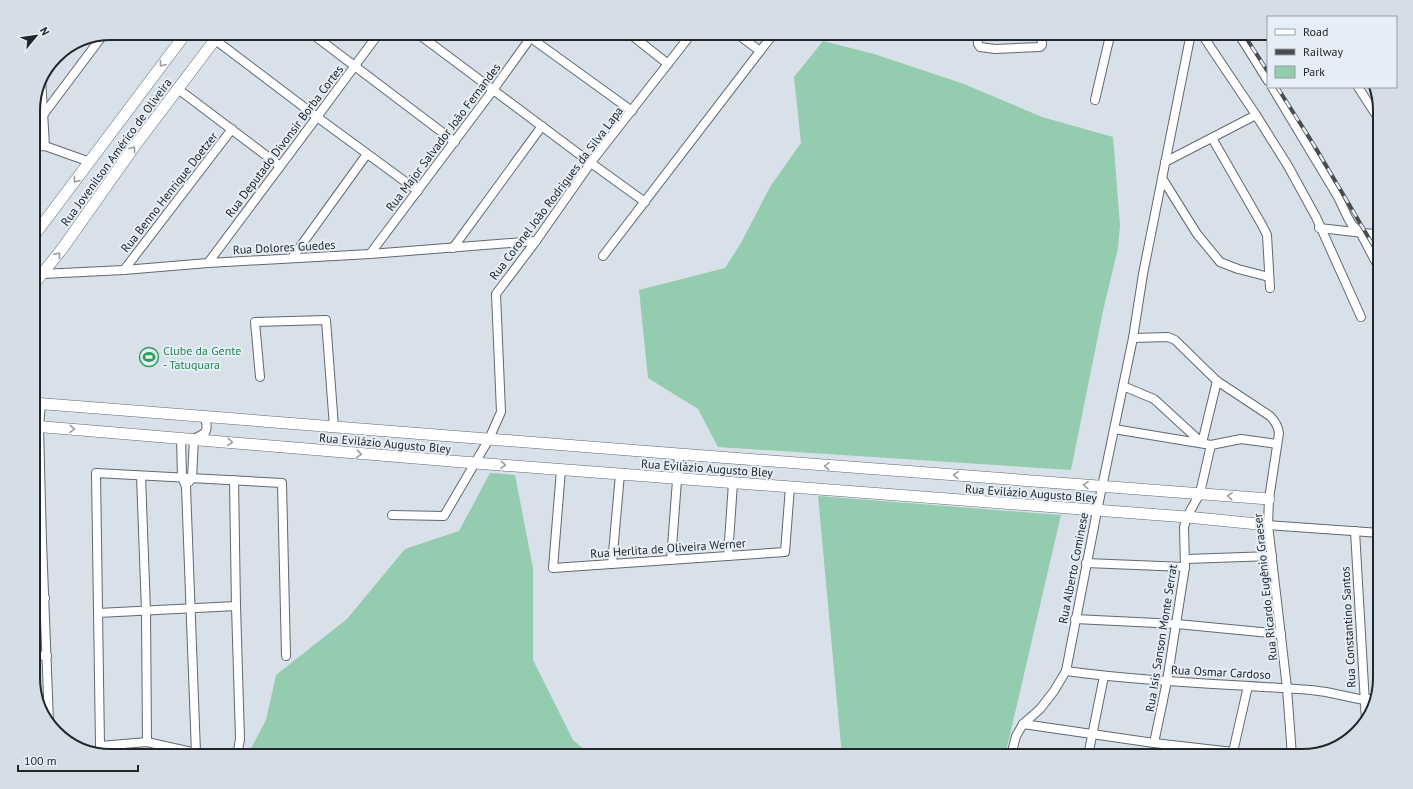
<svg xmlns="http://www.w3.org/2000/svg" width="1413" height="789" font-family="'PT Sans',sans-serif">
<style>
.green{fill:#93ccae}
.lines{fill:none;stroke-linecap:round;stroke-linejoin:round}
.street-casing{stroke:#616970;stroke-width:10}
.secondary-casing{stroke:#616970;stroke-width:12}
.street{stroke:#fff;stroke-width:8}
.secondary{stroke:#fff;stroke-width:11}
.rail-casing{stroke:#494d51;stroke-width:4}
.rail{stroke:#e5eef7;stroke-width:2.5;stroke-dasharray:8;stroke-linecap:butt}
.oneway{stroke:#9c9d9f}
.labels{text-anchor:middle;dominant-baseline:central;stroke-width:4;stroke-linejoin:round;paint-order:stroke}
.street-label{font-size:12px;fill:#232629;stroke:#e5eef7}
.leisure-label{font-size:12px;fill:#27864d;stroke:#e5eef7;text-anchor:start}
.rim{fill:none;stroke:#232629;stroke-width:2}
</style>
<rect width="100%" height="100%" fill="#d8e1e9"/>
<!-- green -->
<g class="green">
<polygon points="823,41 874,54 964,84 1042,117 1113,137 1120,225 1118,248 1103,311 1071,470 718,447 698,409 648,378 639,290 725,268 741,243 770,187 801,143 794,77"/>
<polygon points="490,473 515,475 533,568 533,660 573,740 592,756 247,756 266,720 276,675 347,619 405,549 459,531"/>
<polygon points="818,496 1061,515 1005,756 842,756"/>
</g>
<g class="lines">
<!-- street casing -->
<g class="street-casing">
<g id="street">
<polyline points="206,33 317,117 418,191"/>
<polyline points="311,33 455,142"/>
<polyline points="417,33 591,163 645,202"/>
<polyline points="524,33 632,111"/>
<polyline points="629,33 668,64"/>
<polyline points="736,33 760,51"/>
<polyline points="977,33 978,44 980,47 995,49 1040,47 1042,45 1041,33"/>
<polyline points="1201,33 1256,115 1288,166 1316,217 1361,317"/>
<polyline points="1238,33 1268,81"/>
<polyline points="925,36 926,33"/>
<polyline points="41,77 45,146"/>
<polyline points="1272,87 1338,197 1348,218 1352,225 1360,232 1380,270"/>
<polyline points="1358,87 1380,121"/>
<polyline points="178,89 280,166"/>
<polyline points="1095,100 1109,40 1109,33"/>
<polyline points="43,115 103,35"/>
<polyline points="1212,138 1262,225 1267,235 1270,288"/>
<polyline points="33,147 45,146 90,162"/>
<polyline points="1165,162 1256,115"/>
<polyline points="1162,178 1197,234 1220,262 1238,269 1269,277"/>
<polyline points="1319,228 1373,234 1380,230"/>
<polyline points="1373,234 1380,248"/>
<polyline points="453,248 542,126"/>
<polyline points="370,254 493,90 534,33"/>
<polyline points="603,256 774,33"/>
<polyline points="292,258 367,154"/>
<polyline points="208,263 317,117 379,33"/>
<polyline points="33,270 42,274 124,270 208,263 370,254 536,241"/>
<polyline points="124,270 232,129"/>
<path d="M1133,338l35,-1 7,3 42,41 53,35c5,5 8,9 9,17l-10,66 -1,26 19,163 5,68"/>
<polyline points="260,377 255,322 326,320 334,427"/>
<polyline points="1123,386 1154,399 1202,443 1217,381"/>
<polyline points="41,403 39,427 42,542 49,722"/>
<polyline points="1114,429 1211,445 1241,439 1277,444"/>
<polyline points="181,438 182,477 186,487 196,753"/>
<polyline points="561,470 553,568 785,552 790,487"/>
<polyline points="141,476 146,611 147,742"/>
<path d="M189,482l3,-4 2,-39 11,-6c3,-7 2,-11 -3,-17"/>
<polyline points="392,515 444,516 489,439 501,412 496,294 536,241 592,161 692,33"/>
<polyline points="1268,525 1380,533"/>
<polyline points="1355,531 1366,721"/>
<polyline points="33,541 42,542"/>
<polyline points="728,556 733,483"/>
<polyline points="1186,559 1272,556"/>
<polyline points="671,560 679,454"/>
<polyline points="1086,563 1185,567"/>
<polyline points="612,564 620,474"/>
<polyline points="33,598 45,598"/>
<polyline points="98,613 236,606"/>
<polyline points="1075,619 1177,624 1281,634"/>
<polyline points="33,655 47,656"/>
<path d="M1066,671c81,11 163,13 245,19l15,2 38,8 11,-2"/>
<polyline points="1023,724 1154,743 1233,752 1255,756"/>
<polyline points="1154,743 1167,681 1185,567 1184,527 1187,517 1200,493 1211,445"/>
<polyline points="1233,752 1248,686"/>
<polyline points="203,756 196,753 147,742 100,746 96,473 282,483 286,656"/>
<polyline points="229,756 238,751 240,739 236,606 234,480"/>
<polyline points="1011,756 1016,736 1023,724 1040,709 1054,691 1066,671 1097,511 1133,338 1143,274 1191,33"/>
<polyline points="1088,756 1104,676"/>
</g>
</g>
<!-- secondary casing -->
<g class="secondary-casing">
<g id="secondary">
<polyline points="33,237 186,33"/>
<polyline points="33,285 62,249 134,147 220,33"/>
<polyline points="33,403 679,454 1269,499"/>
<polyline points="33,426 475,463 1187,517 1268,525"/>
</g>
</g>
<!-- street -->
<use href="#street" class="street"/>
<!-- secondary -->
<use href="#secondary" class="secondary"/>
<!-- rail casing -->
<g class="rail-casing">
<g id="rail">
<polyline points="1243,33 1268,72"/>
<polyline points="1277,87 1314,145 1380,257"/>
</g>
</g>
<!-- rail -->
<use href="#rail" class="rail"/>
</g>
<!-- one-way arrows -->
<defs><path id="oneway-chevron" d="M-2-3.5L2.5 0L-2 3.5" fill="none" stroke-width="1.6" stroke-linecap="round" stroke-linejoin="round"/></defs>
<g class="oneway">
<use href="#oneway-chevron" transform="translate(162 64) rotate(127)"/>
<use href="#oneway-chevron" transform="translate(133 149) rotate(-54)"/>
<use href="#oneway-chevron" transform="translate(76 180) rotate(127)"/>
<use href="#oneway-chevron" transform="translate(58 255) rotate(-51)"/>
<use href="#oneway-chevron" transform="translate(72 429) rotate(4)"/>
<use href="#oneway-chevron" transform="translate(230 442) rotate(5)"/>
<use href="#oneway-chevron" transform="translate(359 454) rotate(5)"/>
<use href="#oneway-chevron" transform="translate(503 465) rotate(4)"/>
<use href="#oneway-chevron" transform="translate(827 466) rotate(-176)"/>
<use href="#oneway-chevron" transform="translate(956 475) rotate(-176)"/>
<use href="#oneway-chevron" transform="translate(1086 485) rotate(-176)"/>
<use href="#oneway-chevron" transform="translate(1230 496) rotate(-175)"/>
</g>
<!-- icons -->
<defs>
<g id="stadium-ring" transform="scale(1)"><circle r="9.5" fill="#e5eef7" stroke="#2e9e5b" stroke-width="1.5"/><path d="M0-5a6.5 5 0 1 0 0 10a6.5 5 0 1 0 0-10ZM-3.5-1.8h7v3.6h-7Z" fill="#2e9e5b"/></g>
</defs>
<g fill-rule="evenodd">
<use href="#stadium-ring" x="149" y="357"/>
</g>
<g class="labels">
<!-- street labels -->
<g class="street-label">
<text transform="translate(443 137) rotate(-53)">Rua Major Salvador João Fernandes</text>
<text transform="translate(284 141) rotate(-53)">Rua Deputado Divonsir Borba Cortes</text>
<text transform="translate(116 152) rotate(-54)">Rua Jovenilson Américo de Oliveira</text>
<text transform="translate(169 192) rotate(-52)">Rua Benno Henrique Doetzer</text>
<text transform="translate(556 193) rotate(-53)">Rua Coronel João Rodrigues da Silva Lapa</text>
<text transform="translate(284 247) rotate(-3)">Rua Dolores Guedes</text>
<text transform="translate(385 443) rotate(5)">Rua Evilázio Augusto Bley</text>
<text transform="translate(707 468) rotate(4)">Rua Evilázio Augusto Bley</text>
<text transform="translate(1031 493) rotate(4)">Rua Evilázio Augusto Bley</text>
<text transform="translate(668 548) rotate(-4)">Rua Herlita de Oliveira Werner</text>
<text transform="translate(1073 568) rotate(-79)">Rua Alberto Cominese</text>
<text transform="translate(1265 587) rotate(-96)">Rua Ricardo Eugênio Graeser</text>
<text transform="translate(1348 627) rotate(-93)">Rua Constantino Santos</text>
<text transform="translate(1161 638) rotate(-81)">Rua Isis Sanson Monte Serrat</text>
<text transform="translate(1221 672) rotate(3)">Rua Osmar Cardoso</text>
</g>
<!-- leisure labels -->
<g class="leisure-label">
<text x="163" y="350">Clube da Gente<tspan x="163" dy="14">- Tatuquara</tspan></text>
</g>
</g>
<!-- crop -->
<path d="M0 0H1413V789H0ZM111 40H1302A71 71 0 0 1 1373 111V678A71 71 0 0 1 1302 749H111A71 71 0 0 1 40 678V111A71 71 0 0 1 111 40Z" fill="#d5dee7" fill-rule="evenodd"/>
<path class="rim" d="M111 40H1302A71 71 0 0 1 1373 111V678A71 71 0 0 1 1302 749H111A71 71 0 0 1 40 678V111A71 71 0 0 1 111 40Z"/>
<!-- legend -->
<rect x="1267" y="16" width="130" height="72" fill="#e5eef7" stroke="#979ea5"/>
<rect x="1275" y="29" width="20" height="6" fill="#ffffff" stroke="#979ea5"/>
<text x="1303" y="36" font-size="12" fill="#232629">Road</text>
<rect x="1275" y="49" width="20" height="6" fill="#494d51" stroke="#979ea5"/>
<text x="1303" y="56" font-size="12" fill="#232629">Railway</text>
<rect x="1275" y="66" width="20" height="12" fill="#93ccae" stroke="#979ea5"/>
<text x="1303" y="76" font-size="12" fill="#232629">Park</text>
<!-- north arrow -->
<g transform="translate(36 36) rotate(61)" stroke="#e5eef7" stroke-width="3" paint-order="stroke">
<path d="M0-3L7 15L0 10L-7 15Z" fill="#232629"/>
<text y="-6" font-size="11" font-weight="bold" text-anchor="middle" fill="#232629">N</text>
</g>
<!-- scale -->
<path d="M18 765v6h120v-6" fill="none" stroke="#232629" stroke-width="2"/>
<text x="24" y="765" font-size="12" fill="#232629" stroke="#e5eef7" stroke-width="3" paint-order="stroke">100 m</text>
</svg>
